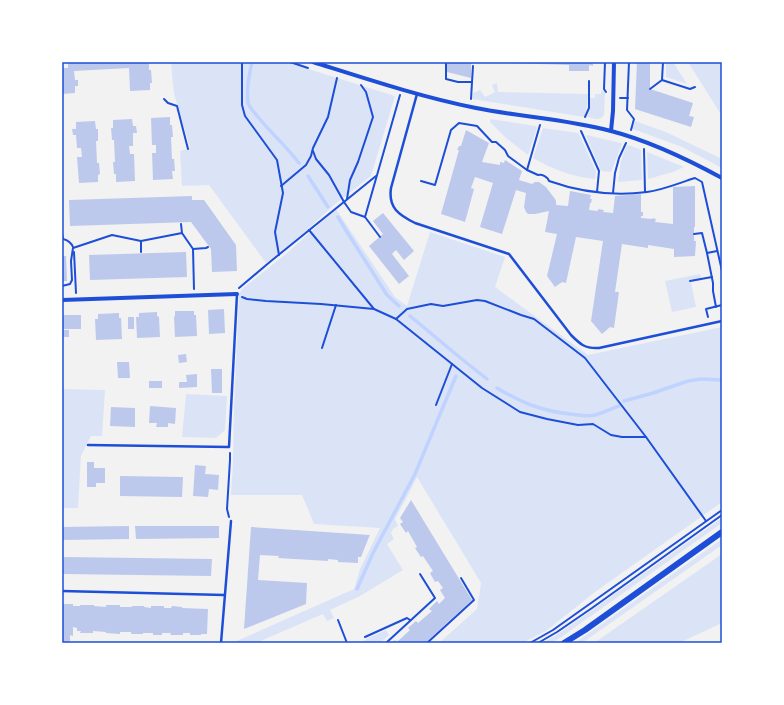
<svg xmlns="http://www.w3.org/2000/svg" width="784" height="705" font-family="Cabin,sans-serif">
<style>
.green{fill:#dbe4f7}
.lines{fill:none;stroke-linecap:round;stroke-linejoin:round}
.stream{stroke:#bfd3fe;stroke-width:3.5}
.building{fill:#bdc9ec}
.path{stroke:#1d4ed8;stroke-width:2}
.service{stroke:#1d4ed8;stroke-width:2.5}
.minor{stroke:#1d4ed8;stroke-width:4}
.tertiary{stroke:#1d4ed8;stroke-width:6}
.neatline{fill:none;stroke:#1d4ed8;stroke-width:1.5}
</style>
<rect width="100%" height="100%" fill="#f2f2f2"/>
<!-- green -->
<g class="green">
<polygon points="171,62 286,62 395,96 371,176 334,205 307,230 266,263 209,185 182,186 180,151 188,149 190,147 174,94 173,85"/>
<polygon points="666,62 673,62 687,84 666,77"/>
<polygon points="688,62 722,62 722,116"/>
<polygon points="497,83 498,92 588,94 587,107 584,117 472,99 473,93 480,90 485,97 495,92 492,85"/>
<path d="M601,90l4,2v2l-1,21c-4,7 -11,3 -17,2l3,-9v-10h5v-4h6z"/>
<polygon points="490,119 536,126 537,128 528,155 506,138 490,122"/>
<polygon points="635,121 666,132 722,159 722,168 682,147 633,129 633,127"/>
<path d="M543,128l35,5 1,1 17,37 -1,8c-22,-2 -43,-10 -62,-21z"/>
<polygon points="587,135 621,143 622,144 611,172 601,171 586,136"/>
<polygon points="629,145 639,149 641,150 642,180 618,182 621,161 626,147"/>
<polygon points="647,152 684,167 673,172 648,179"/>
<polygon points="336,209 338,212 395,297 407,306 430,232 505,257 495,287 588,355 722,327 722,502 595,592 546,631 522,643 439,643 477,609 481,583 417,477 408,495 395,519 398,526 393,529 391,533 394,539 387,544 403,570 360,596 330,610 334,618 327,621 323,614 256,643 232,643 354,589 360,569 380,528 314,524 302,495 231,495 233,462 234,407 239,294 242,289 287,253"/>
<polygon points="700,274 702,280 691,282 696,307 672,312 665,281"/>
<polygon points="62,389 105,390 102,436 91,436 81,456 78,508 62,508"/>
<polygon points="186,394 227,396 225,430 216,438 182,437"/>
<polygon points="722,518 722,523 560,638 551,643 542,643 558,634"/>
<polygon points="722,539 722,545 582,643 575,643"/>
<polygon points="722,554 722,623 679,643 594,643"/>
<polygon points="386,630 389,635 380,643 364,643 363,642 366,639"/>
</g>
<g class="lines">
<!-- stream -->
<g class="stream">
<path d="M252,62c-3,13 -6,27 -4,40 1,6 6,10 10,15 13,16 29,30 41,46"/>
<polyline points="308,176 328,207"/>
<polyline points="338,217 347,232 387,295 399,306"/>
<polyline points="410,316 463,360 487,379"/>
<path d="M497,388c25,15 45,23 73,26 9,1 17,3 25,1 8,-2 16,-6 24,-9"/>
<polyline points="624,401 653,393 688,381 701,379 721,380"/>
<polyline points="357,589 373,553 415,474 456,376"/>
</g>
</g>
<!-- building -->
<g class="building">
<polygon points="68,62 149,62 149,70 151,70 152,83 150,83 150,90 130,91 129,68 74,71 75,80 78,80 78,86 75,86 75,93 62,94 62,68 68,68"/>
<polygon points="447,62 471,62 471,78 447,72"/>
<polygon points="509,62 593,62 593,66 589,65 589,71 569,71 569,65 509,63"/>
<polygon points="637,62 650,62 650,89 693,103 689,116 694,117 691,127 635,109"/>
<polygon points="170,117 170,125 172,125 173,137 171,137 172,159 174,159 175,171 172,171 173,179 153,180 152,153 156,153 156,145 152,145 151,118"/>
<polygon points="132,119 133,126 136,126 137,133 133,133 133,146 129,146 130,154 134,154 135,181 116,182 116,174 114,174 113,162 115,162 114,140 112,140 111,128 113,128 113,120"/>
<polygon points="95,121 96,129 98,129 98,141 96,141 97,163 99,163 100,174 98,175 98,182 79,183 77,157 82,157 81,148 77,148 76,135 73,135 72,129 76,129 76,122"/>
<polygon points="466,130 489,143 482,162 500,165 500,162 504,163 505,160 522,171 519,180 532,184 535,182 539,182 546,187 555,199 556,201 556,205 568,206 570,191 591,195 590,199 592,199 591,203 590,203 589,210 598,211 598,209 604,210 603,212 613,213 615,196 641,194 641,212 643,212 643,216 641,216 641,218 652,219 652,218 656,219 655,222 673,224 673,187 695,186 695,227 694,227 694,241 696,241 695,256 674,257 674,249 648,245 648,248 622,244 615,292 619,292 614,328 610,327 602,334 591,321 603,241 576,237 566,283 562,282 555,287 547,276 557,234 545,232 549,211 535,214 528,214 526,212 524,207 526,193 516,190 502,234 480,227 493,183 475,177 471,188 474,189 465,222 441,214 459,150 457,150 459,146 461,146"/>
<polygon points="192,196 192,200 204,200 236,245 237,271 212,272 211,249 191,222 70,226 69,200"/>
<polygon points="383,213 414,251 404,260 396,250 392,254 409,276 399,284 369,246 383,234 373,221"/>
<polygon points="186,252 187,277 90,280 89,255"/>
<polygon points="62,256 66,256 67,281 62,281"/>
<polygon points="224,309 225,333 209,334 208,310"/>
<polygon points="175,311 194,311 194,315 196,315 197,336 175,337 174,317 175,316"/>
<polygon points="157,312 157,316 159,317 160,337 137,338 136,317 139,317 139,313"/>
<polygon points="119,313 119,318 121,318 122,339 96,340 95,319 98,319 98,314"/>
<rect x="62" y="315" width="19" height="14"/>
<rect x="128" y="317" width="6" height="12"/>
<rect x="62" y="330" width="7" height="7"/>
<polygon points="186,354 187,362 179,363 178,355"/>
<polygon points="117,362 129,362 130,378 118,378"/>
<polygon points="211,369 222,369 222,393 212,393"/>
<polygon points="197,374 197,387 179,388 179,382 187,382 186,375"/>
<rect x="149" y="381" width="13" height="7"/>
<polygon points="150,406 176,408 175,424 168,423 168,427 156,427 157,423 149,423"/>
<polygon points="111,407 135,408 135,427 110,426"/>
<polygon points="87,462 94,462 94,468 105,468 105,483 96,483 96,487 87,487"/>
<polygon points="195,465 206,466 205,474 219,475 218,490 209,489 208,497 193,496"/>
<polygon points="120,476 183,477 182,497 120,496"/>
<polygon points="411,500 472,600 425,643 392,643 395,640 397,642 410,630 408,628 416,621 418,623 432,611 429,609 437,601 439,604 445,598 440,590 443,588 438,581 435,582 430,573 433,571 423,556 421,557 415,548 417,547 408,531 406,533 400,524 403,522 400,518"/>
<polygon points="129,526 129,539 62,540 62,527"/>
<polygon points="135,526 219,526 219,538 136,539"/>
<polygon points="251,527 370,535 369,537 361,557 358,557 358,563 338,562 338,560 328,559 328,561 278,558 279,556 260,555 258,580 307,583 306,604 244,629"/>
<polygon points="64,557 212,559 211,576 63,574"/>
<polygon points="62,604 73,604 73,606 80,606 80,605 94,605 94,606 106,607 106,605 120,605 120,607 132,607 132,606 144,606 144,607 151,608 151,606 164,606 164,608 171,608 172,606 182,607 182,608 208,609 207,634 201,634 201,635 190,635 190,633 183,633 183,635 170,635 171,633 162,633 162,635 153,635 153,633 143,633 143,634 131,634 131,632 120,632 120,634 106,633 106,632 93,631 93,633 80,633 81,631 77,631 77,628 73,627 73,636 70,635 70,643 62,643"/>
</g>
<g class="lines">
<!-- path -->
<g class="path">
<polyline points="242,62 242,105 245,116 277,160 283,193 275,232 279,255"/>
<polyline points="290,62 308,68"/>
<polyline points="446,62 446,79 458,82 472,82 471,99"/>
<polyline points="605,62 604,89 606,92"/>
<polyline points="629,62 627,110 634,119 631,130"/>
<polyline points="663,62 662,80 690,89 695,87"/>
<polyline points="472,82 473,66"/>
<polyline points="650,89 662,80"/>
<polyline points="620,98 628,98"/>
<polyline points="164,99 168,103 177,106 188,149"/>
<polyline points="585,117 589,108 589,81"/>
<polyline points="581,131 599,171 597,192"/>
<polyline points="644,149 645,192"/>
<polyline points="313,151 316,159 329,175 344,202 351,212 365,217 380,237"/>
<polyline points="527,170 540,125"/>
<path d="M421,181l14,4 16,-55 8,-7 18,3 15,16h4l9,8 3,6 19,14 11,5c4,-1 10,2 11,6 31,11 66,15 98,11 16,-2 32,-9 48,-14l7,4 20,89"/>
<polyline points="281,186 306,165 311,156 313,148 328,117 337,78"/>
<polyline points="613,193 615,173 619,158 626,143"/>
<polyline points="347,199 350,180 358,162 373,117 366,92 361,85"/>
<polyline points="365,217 400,95"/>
<polyline points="181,224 182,233"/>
<polyline points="309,230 374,309"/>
<path d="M62,234l1,5c4,1 8,3 10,8"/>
<polyline points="694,234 702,233 707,253"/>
<polyline points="193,249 194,289"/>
<polyline points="74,252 76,293"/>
<polyline points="141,252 141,241"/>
<polyline points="690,281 712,277"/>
<polyline points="62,286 70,284 72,280 71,261 73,248 112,235 141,241 182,233 193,249 206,248 208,247"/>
<polyline points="239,288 271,261 376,176"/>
<polyline points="242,297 247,299 266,301 321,304 374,309 396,319 482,388 520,412 547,419 578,425 593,424 611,435 622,437 646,437"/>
<polyline points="716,307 713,291 713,283 707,253 717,251"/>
<polyline points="708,317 706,309 722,305"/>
<polyline points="396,319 407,309 431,304 443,306 477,300 485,301 521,315 534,319 585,358 646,437 706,521"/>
<polyline points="322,348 336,305"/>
<polyline points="436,405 452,364"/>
<polyline points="229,517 227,509 230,460 230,453"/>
<polyline points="338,620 347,643"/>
<polyline points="365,637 407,618 410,620"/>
<polyline points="386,643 435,598 420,574"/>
<polyline points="427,643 474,600 461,578"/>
<polyline points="530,643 553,630 722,510"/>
<polyline points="538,643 557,632 592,608 722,515"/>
</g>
<!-- service -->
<g class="service">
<path d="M417,94l-26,94c-3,20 8,27 24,35l94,31 62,81c9,9 14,14 28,13l123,-27"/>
<polyline points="88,445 229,447 237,294"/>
<polyline points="62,591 224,595"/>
<polyline points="221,643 231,521"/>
</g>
<!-- minor -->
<g class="minor">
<path d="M313,62c54,17 108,35 163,46 45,9 91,11 135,23 39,10 76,28 111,47"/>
<polyline points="611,131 613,111 614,62"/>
<polyline points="62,300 237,294"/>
</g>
<!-- tertiary -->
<polyline class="tertiary" points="564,643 585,630 722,532"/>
</g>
<!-- border -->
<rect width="784" height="705" fill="none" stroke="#ffffff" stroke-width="126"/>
<rect x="63" y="63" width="658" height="579" class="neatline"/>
</svg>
